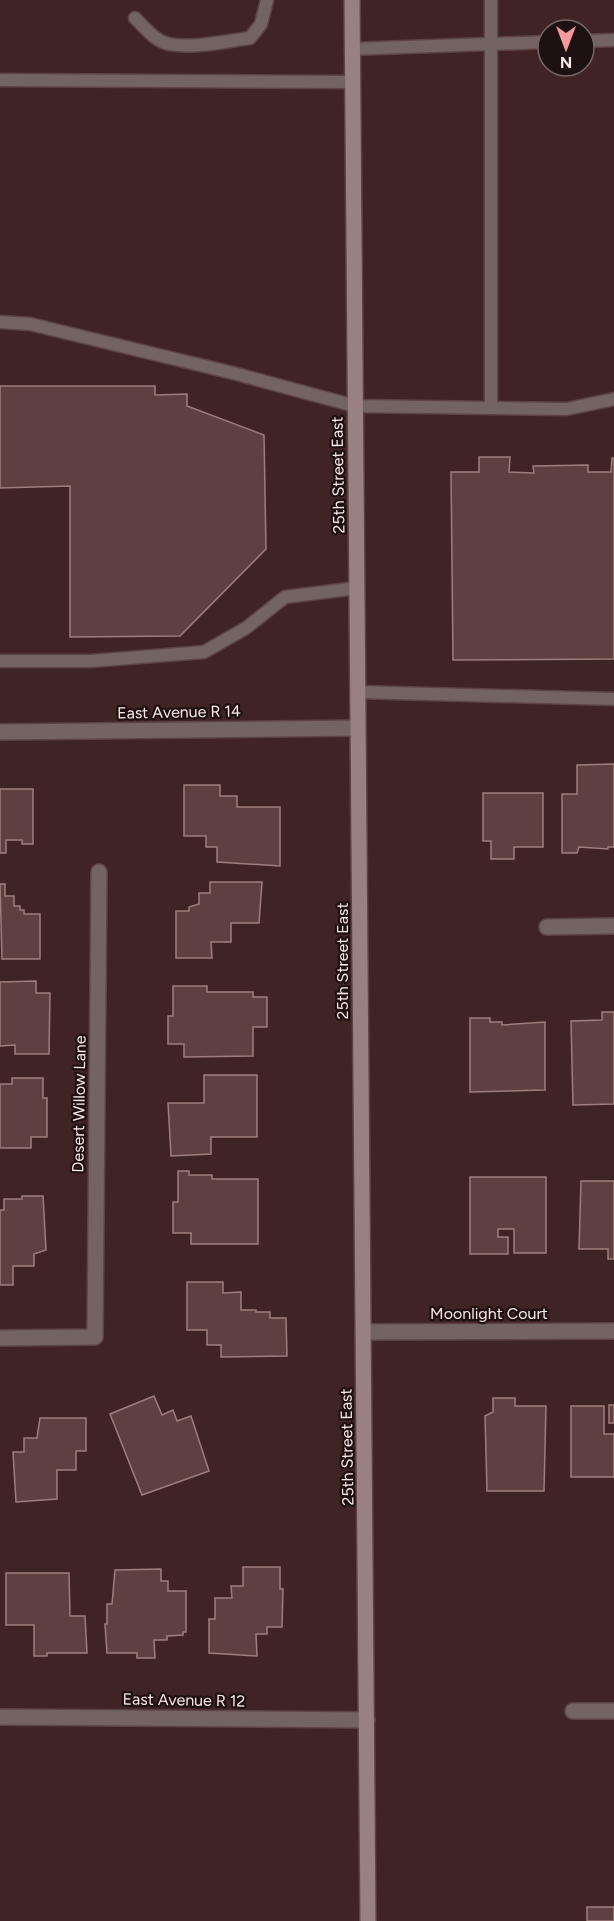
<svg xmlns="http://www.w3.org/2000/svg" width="614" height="1921" font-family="Figtree,sans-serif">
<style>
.building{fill:#5f4041;stroke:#a07d7d;stroke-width:1.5}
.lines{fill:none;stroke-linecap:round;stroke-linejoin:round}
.service-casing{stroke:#5e4344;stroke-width:15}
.minor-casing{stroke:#5e4344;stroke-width:18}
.secondary-casing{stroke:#5e4344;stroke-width:18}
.service{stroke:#736363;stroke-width:12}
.minor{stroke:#736363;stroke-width:15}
.secondary{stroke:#9a8181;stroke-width:15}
.labels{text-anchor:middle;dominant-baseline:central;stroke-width:4.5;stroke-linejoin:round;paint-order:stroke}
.street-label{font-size:16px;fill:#fce8e8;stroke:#1e1111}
</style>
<rect width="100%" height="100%" fill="#402425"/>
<!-- building -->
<g class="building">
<polygon points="0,386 155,386 155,395 187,394 187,406 264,435 266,549 180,636 70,637 70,486 0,488"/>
<polygon points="479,457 510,457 509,472 534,473 533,466 588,465 588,472 611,472 612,458 614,458 614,659 453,660 451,472 479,472"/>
<polygon points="614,764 614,847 608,847 608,849 579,847 577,853 562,853 562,794 577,794 577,765"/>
<polygon points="184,785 220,785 220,796 237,796 237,807 280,807 280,866 217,862 217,847 206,847 206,836 184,836"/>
<polygon points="0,789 33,789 33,844 22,844 22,840 6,840 6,853 0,853"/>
<polygon points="483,793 543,793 543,847 514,847 514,859 491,859 491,841 483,841"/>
<polygon points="210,882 262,882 259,923 231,923 231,942 211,942 212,958 176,958 176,911 189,911 189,907 199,904 199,893 210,893"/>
<polygon points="0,884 5,884 5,896 14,896 14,906 20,906 20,910 24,910 24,914 40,914 40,959 2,959"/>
<polygon points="36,981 36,993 50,993 49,1054 15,1054 15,1045 0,1046 0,982"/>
<polygon points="173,986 207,986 207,992 253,992 253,997 267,997 267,1027 253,1027 253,1056 184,1057 184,1044 168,1044 168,1016 173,1016"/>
<polygon points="602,1012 614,1012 614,1104 573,1105 571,1021 602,1020"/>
<polygon points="470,1018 490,1018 490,1022 502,1022 502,1025 545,1022 545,1090 470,1092"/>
<polygon points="204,1075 257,1075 257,1137 211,1137 211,1154 171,1156 168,1103 204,1103"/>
<polygon points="12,1078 43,1078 43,1098 47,1098 47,1137 31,1137 31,1148 0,1148 0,1084 12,1084"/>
<polygon points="178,1171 189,1171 189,1175 212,1175 212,1179 258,1179 258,1244 191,1244 191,1233 173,1233 173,1202 178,1202"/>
<polygon points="470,1177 546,1177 546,1253 514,1253 514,1229 498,1229 498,1237 508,1237 508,1254 470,1254"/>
<polygon points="581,1181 614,1181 614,1259 608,1259 608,1249 579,1249"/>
<polygon points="22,1196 43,1196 46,1250 34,1254 34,1266 13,1266 13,1285 0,1285 0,1210 4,1210 4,1199 22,1199"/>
<polygon points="187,1282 223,1282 223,1293 241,1292 241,1310 256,1310 256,1312 270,1312 270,1318 286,1318 287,1356 221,1357 221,1345 207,1345 207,1330 187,1330"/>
<polygon points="154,1396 162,1415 173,1410 177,1421 191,1416 209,1471 142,1495 110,1414"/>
<polygon points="493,1398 515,1398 515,1406 546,1406 544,1491 487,1491 485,1416 493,1412"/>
<rect x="609" y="1405" width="5" height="18"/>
<polygon points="571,1406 604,1406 604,1434 614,1434 614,1477 571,1477"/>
<polygon points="40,1418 86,1418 86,1451 76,1451 76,1470 57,1470 57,1499 16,1502 13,1452 24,1452 24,1438 37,1438"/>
<polygon points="243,1567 280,1567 280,1589 283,1589 282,1627 267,1627 267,1634 256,1634 257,1656 209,1653 209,1619 215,1619 215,1598 232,1598 231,1586 243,1586"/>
<polygon points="161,1569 161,1581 168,1581 168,1591 186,1591 186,1632 183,1632 183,1635 167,1636 167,1640 154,1640 155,1658 137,1658 137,1653 107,1653 105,1624 107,1624 107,1604 112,1604 115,1570"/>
<polygon points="6,1573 69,1573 70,1616 85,1616 87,1653 47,1653 47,1656 34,1656 34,1625 6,1625"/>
<rect x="587" y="1907" width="27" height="14"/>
</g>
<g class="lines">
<!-- service casing -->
<g class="service-casing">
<g id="service">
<polyline points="491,0 491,408"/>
<path d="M135,18c9,9 21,24 34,26 23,5 58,-3 81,-6l11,-14 6,-24"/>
<polyline points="584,41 614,40"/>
<polyline points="351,49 548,42"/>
<polyline points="0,80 351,82"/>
<polyline points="0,322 30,324 233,373 355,406 567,409 614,399"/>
<polyline points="0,661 91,661 204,652 246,628 285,597 357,588"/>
<polyline points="358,692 614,699"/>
</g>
</g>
<!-- minor casing -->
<g class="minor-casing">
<g id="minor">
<polyline points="0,732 358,728"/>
<polyline points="547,927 614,926"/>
<polyline points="364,1332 614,1331"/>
<polyline points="0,1338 95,1337 99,872"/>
<polyline points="573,1711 614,1711"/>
<polyline points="0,1717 367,1720"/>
</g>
</g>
<!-- secondary casing -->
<g class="secondary-casing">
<polyline id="secondary" points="352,0 368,1921"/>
</g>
<!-- service -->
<use href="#service" class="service"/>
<!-- minor -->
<use href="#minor" class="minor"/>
<!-- secondary -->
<use href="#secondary" class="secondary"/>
</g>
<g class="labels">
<!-- street labels -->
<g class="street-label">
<text transform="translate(338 475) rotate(-91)">25th Street East</text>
<text transform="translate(179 712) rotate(-1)">East Avenue R 14</text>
<text transform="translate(342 961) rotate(-90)">25th Street East</text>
<text transform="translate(79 1104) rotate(-89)">Desert Willow Lane</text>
<text x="489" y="1313">Moonlight Court</text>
<text transform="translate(347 1447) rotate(-91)">25th Street East</text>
<text transform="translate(184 1700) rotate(1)">East Avenue R 12</text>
</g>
</g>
<!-- north arrow -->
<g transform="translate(566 48) rotate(180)"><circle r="28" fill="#1e1111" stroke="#776767" stroke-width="1.5"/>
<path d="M0-4.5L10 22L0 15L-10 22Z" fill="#f59b9d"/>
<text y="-9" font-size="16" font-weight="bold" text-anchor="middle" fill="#fce8e8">N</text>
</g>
</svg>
